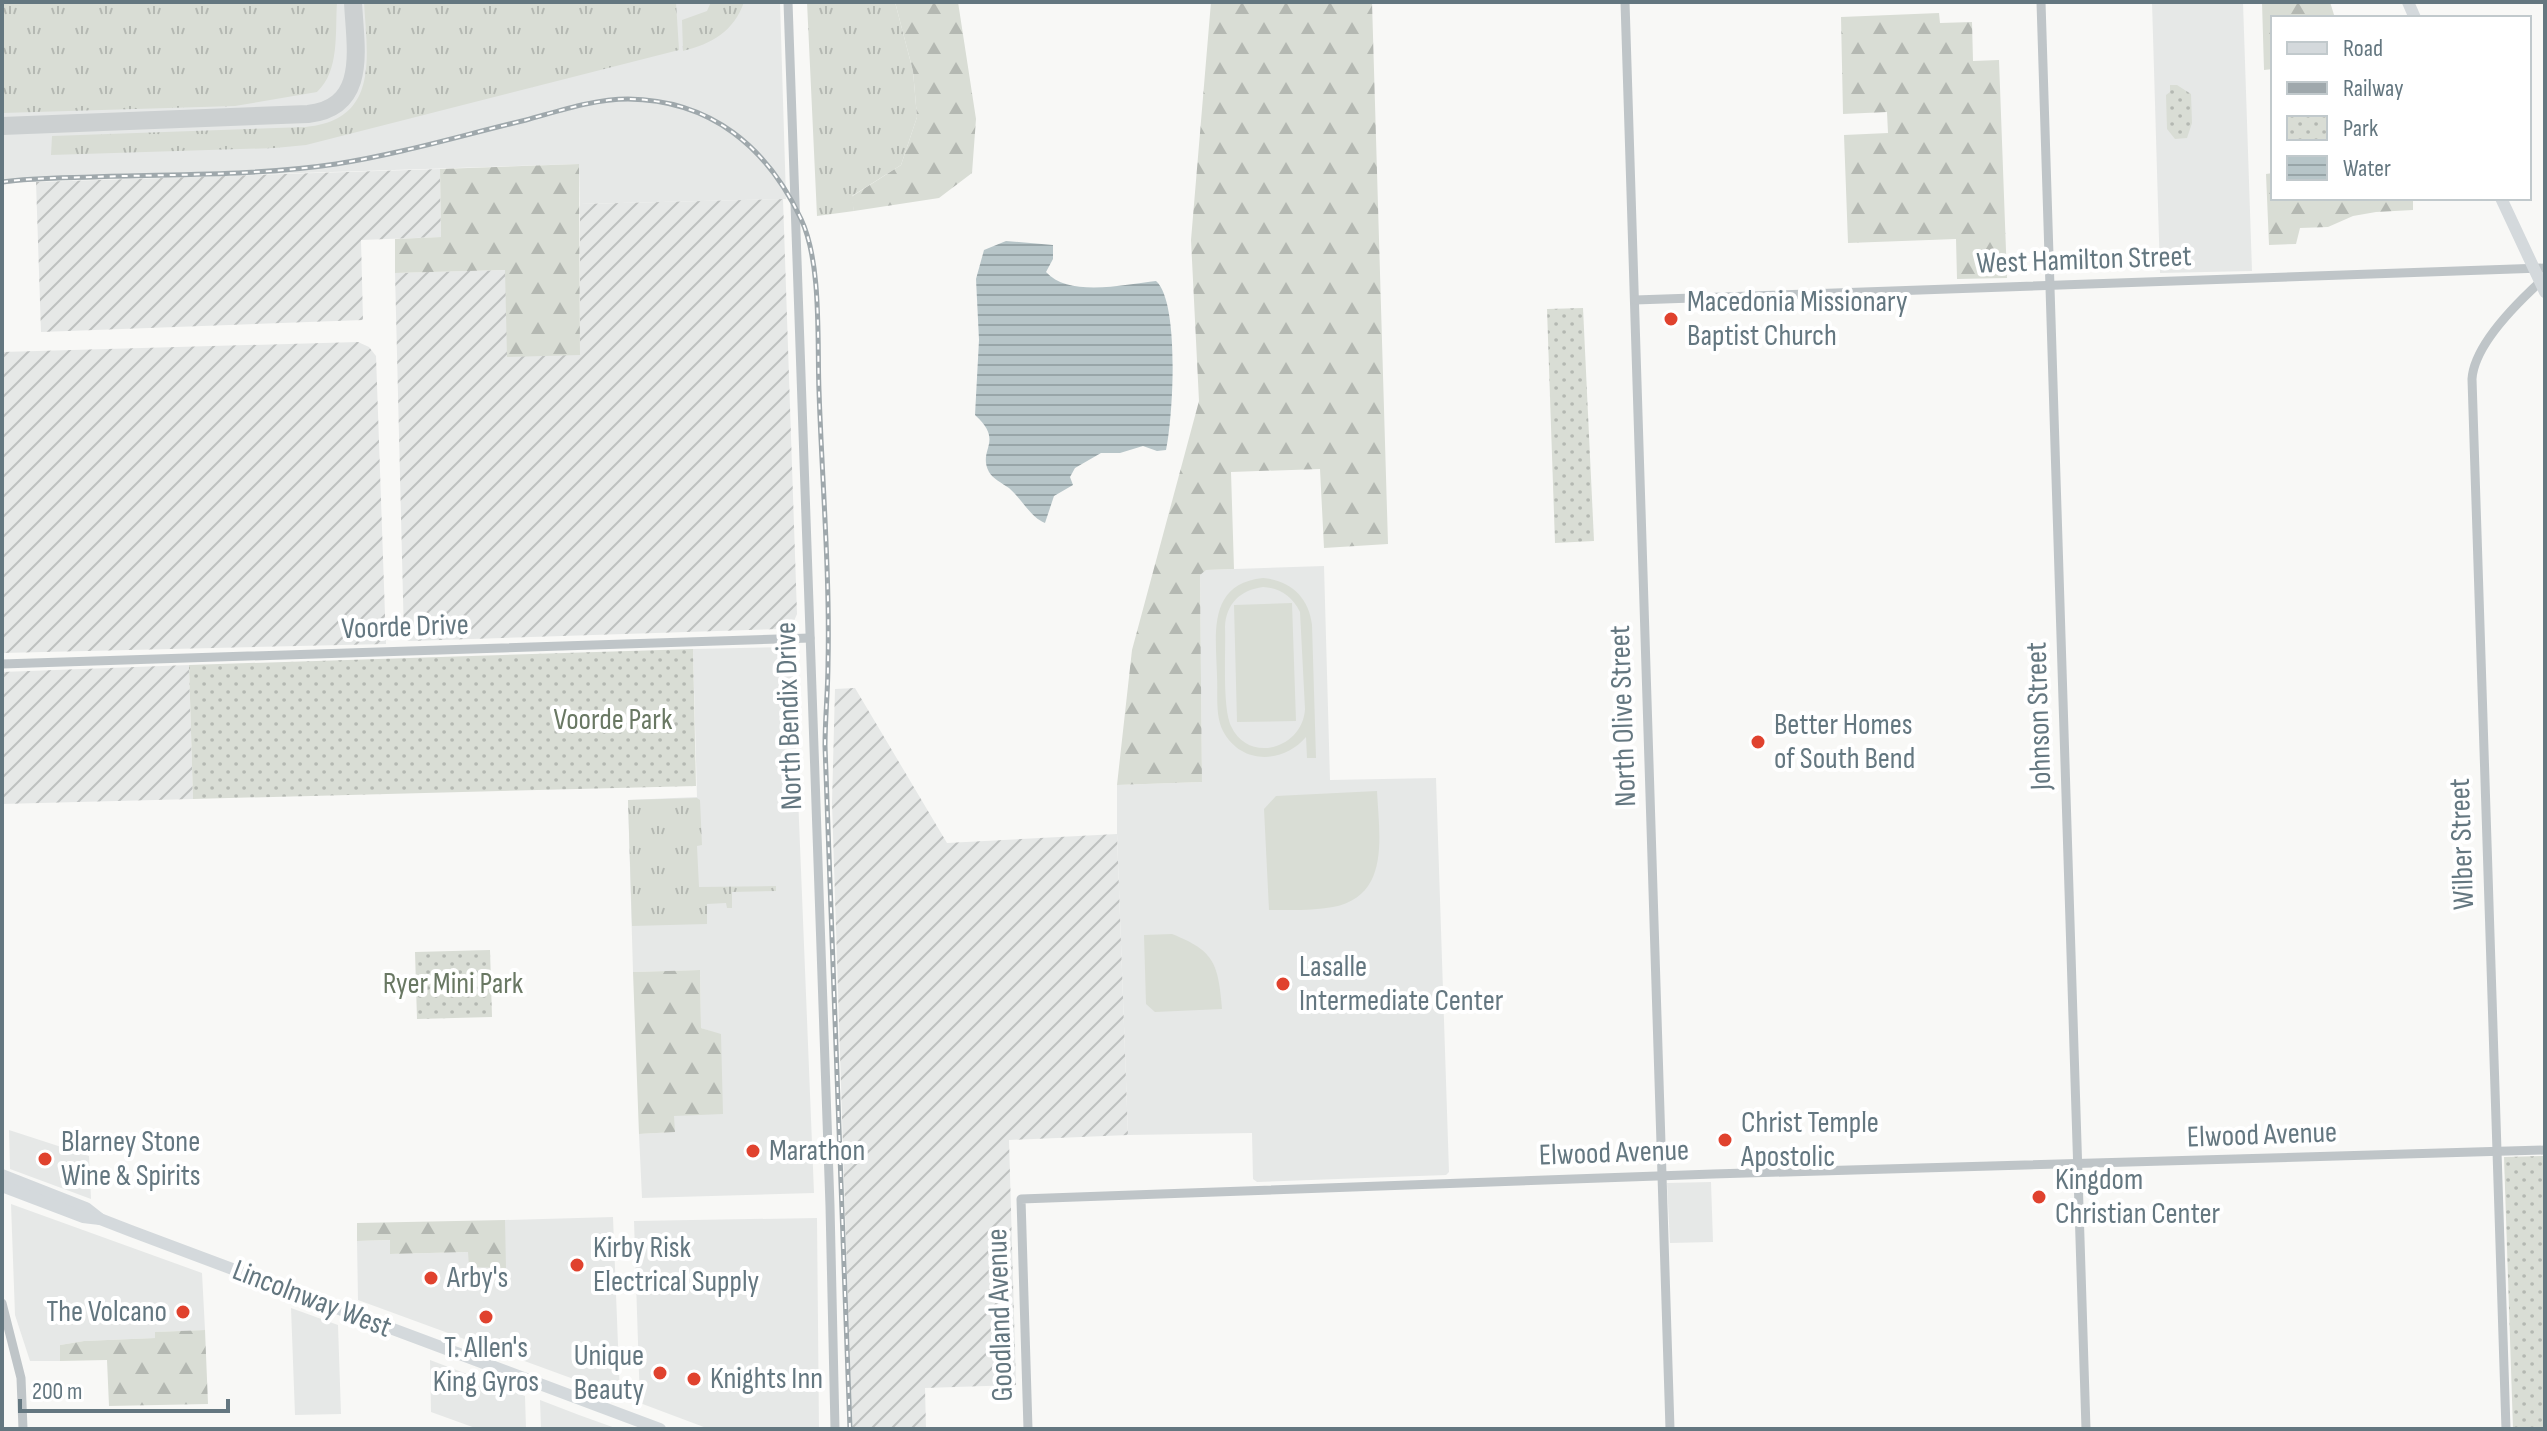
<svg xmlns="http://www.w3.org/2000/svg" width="2547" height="1431" font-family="'Sofia Sans Condensed',sans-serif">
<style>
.built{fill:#e6e8e7}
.industrial{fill:url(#industrial-furrows)}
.grass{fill:url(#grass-tufts)}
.forest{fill:url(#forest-firs)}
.park{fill:url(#park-dots)}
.garden{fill:#d9ddd5;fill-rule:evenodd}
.water{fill:url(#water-rules)}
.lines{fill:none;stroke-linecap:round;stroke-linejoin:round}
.taxiway{stroke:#ccd0d1;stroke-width:18}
.minor{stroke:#bfc5c8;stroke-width:9}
.major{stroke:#d4d9dc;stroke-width:12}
.rail-casing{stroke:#9fa8ac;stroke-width:5}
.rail{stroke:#fff;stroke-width:2;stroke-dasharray:6;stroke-linecap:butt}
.poi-dot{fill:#e0422e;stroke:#fff;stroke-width:3}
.labels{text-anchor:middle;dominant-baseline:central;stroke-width:8;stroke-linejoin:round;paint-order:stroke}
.street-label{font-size:30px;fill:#647780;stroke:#fff}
.poi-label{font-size:30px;fill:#647780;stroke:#fff;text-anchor:start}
.park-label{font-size:30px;fill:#697863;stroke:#fff}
</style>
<defs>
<pattern id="industrial-furrows" width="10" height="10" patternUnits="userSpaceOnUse" patternTransform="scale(2)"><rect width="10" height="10" fill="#e6e8e7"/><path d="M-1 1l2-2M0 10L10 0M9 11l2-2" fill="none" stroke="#bec1c0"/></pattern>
<pattern id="grass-tufts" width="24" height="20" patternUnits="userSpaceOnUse" patternTransform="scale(2)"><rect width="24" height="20" fill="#d9ddd5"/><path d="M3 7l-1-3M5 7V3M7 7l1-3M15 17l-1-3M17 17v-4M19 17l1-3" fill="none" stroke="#b4b8b2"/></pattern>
<pattern id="forest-firs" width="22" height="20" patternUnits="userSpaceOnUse" patternTransform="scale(2)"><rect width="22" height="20" fill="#d9ddd5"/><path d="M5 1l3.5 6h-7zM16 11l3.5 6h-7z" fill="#b4b8b2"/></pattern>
<pattern id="park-dots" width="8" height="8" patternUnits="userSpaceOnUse" patternTransform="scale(2)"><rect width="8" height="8" fill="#d9ddd5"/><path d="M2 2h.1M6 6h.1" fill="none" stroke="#b4b8b2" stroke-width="1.8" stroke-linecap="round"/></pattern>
<pattern id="water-rules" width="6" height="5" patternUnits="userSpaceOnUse" patternTransform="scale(2)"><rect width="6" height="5" fill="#b7c5c8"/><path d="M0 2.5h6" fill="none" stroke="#98a5a8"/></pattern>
</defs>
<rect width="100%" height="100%" fill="#f8f8f6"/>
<!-- built -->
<g class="built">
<polygon points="2,2 780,2 786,199 580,204 579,164 19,182 2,185"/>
<polygon points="2152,2 2243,2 2252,271 2160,273"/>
<polygon points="1324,566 1330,780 1436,778 1449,1172 1446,1175 1257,1182 1253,1179 1252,1133 1128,1135 1117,834 1117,785 1202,782 1200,574 1205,570"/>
<polygon points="792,647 814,1193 642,1198 639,1134 674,1132 674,1116 721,1035 701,1028 700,970 633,972 628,800 697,797 693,649"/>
<polygon points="9,1130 89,1156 91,1199 10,1169"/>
<polygon points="1711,1182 1713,1242 1670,1243 1667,1183"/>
<polygon points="11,1204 202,1273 205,1330 156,1332 155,1338 84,1341 60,1345 60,1361 30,1361 15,1315"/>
<polygon points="613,1217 620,1396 358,1300 357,1241 391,1240 391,1254 468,1252 505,1268 505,1220"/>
<polygon points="817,1218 819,1429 709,1429 640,1403 634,1221"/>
<polygon points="291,1308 338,1325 341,1414 295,1415"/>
<polygon points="430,1360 525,1396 526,1429 478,1429 431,1412"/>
<polygon points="540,1400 579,1415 618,1429 541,1429"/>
</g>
<!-- industrial -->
<g class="industrial">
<polygon points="440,169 441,237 361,240 363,320 41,332 36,182"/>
<polygon points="783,199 797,614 794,621 781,629 409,641 404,638 395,273 506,270 580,355 580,204"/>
<polygon points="358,342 369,347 376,356 386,644 2,653 2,352"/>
<polygon points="189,665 193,799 2,804 2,672"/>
<polygon points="855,688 947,843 1117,834 1128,1135 1009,1140 1016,1385 925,1388 926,1429 852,1429 832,803 835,689"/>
</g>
<!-- grass -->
<g class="grass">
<path d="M2,2h335c-2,30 3,69 -20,90l-82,14 -233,7z"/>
<path d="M364,2h312l3,48 -373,95 -31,3 -224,7 1,-19 254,-9c74,-7 61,-71 58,-125z"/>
<path d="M711,2h33c-10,29 -32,42 -61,49l-1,-31 25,-9z"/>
<polygon points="807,2 895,2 913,71 917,117 901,165 852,196 854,211 817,216"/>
<polygon points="697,798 700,800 702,845 697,846 699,887 776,886 776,891 732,892 732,908 727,908 726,903 707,904 707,924 632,926 628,800"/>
</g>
<!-- forest -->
<g class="forest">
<polygon points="895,2 958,2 976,119 972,173 939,198 854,211 851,197 901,165 917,117 913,71"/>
<polygon points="1211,2 1372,2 1388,544 1324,548 1320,469 1231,472 1234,569 1206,570 1200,575 1202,782 1117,785 1132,650 1199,401 1191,240"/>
<polygon points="2262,2 2330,2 2335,18 2273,18 2273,69 2264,70"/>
<polygon points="1939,13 1940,23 1972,22 1973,61 1999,60 2007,278 1957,279 1956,239 1848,243 1844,135 1888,133 1887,112 1843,114 1841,17"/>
<polygon points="579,164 580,355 507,357 505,270 395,273 395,239 441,237 440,169"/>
<polygon points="2273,173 2273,198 2413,198 2413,210 2376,212 2353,216 2328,227 2300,228 2296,244 2269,245 2266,174"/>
<polygon points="700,970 701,1028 721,1034 723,1114 674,1116 675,1132 639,1134 633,972"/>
<polygon points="505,1220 506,1268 469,1267 468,1252 390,1254 390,1240 357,1241 357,1223"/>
<polygon points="205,1330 208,1404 109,1406 107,1360 60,1361 60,1345 84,1341 155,1338 155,1332"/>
</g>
<!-- park -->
<g class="park">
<polygon points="2170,85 2177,85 2191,94 2192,123 2187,138 2175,139 2167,129 2166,95 2170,92"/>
<polygon points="1583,308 1594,541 1555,543 1547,309"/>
<polygon points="693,649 696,786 193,799 189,665"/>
<polygon points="490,950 492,1017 417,1019 415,952"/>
<polygon points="2545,1156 2545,1429 2513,1429 2504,1157"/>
</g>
<!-- garden -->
<g class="garden">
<path d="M1263,578c27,2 46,19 49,47l4,133h-9l-1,-21c-23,27 -65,28 -83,-6 -8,-16 -5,-37 -6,-55 -1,-42 -10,-92 46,-98zM1263,587c17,1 29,9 37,25l5,97c-2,39 -56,56 -74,17 -9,-20 -5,-75 -6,-99 1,-23 15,-37 38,-40z"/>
<polygon points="1292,603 1296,721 1237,722 1234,605"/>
<path d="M1377,791c2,44 14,105 -44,116 -21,4 -43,3 -64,3l-5,-101 12,-13z"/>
<path d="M1172,934c43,17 46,30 50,75l-67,3 -9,-8 -2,-69z"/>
</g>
<!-- water -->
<path class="water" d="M1006,241l47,4v14l-7,13c23,26 81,12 110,9 24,21 17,137 10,169l-9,1 -14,-5 -23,7h-19l-26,15 -5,9 3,8 -19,11 -9,27c-15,-6 -23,-24 -36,-35 -7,-5 -16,-9 -20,-16 -12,-23 16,-30 -14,-57l4,-75 -3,-61 8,-29z"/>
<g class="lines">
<!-- taxiway -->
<path class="taxiway" d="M2,126l306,-12c61,-7 47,-67 45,-112"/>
<!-- minor -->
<g class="minor">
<polyline points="788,2 830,1206 835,1429"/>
<polyline points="1625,2 1670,1429"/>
<polyline points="2041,2 2086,1429"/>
<polyline points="1635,300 2545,268"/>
<polyline points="2,664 810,638"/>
<polyline points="2,1303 21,1378 23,1429"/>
<polyline points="1028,1429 1021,1199 1713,1174 2545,1150"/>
<path d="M2506,1429l-34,-1050c2,-33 44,-75 68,-97"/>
</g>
<!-- major -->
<g class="major">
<polyline points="2408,2 2415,18"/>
<polyline points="2501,198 2545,292"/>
<polyline points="2,1175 86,1208 100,1219 131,1231 660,1429"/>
<polyline points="2,1186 83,1217 100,1219"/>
</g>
<!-- rail casing -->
<g class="rail-casing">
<path id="rail" d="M2,182c30,-4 60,-4 90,-5 81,-3 164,-1 244,-13 64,-10 127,-29 190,-44 33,-9 68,-21 102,-21 83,1 139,48 173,120 21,44 16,123 18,172 3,90 11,182 9,272 0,28 -3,55 -3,83l25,683"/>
</g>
<!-- rail -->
<use href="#rail" class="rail"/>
</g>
<!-- markers -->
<g class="poi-dot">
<circle cx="1671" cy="319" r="8"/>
<circle cx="1758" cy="742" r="8"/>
<circle cx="1283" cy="984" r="8"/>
<circle cx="1725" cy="1140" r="8"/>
<circle cx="753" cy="1151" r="8"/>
<circle cx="45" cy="1159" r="8"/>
<circle cx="2039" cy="1197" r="8"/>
<circle cx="577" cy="1265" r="8"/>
<circle cx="431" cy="1278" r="8"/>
<circle cx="183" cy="1312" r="8"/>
<circle cx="486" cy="1317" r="8"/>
<circle cx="660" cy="1373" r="8"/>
<circle cx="694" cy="1379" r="8"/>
</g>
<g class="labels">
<!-- street labels -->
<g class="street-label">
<text transform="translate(2084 260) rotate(-2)">West Hamilton Street</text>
<text transform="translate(405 627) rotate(-2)">Voorde Drive</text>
<text transform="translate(789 716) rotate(-92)">North Bendix Drive</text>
<text transform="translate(1623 716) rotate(-92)">North Olive Street</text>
<text transform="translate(2039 716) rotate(-92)">Johnson Street</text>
<text transform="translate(2462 844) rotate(-92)">Wilber Street</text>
<text transform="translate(2262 1135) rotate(-2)">Elwood Avenue</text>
<text transform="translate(1614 1153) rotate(-2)">Elwood Avenue</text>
<text transform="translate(312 1299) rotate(21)">Lincolnway West</text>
<text transform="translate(1000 1315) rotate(-92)">Goodland Avenue</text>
</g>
<!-- poi labels -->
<g class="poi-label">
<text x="1687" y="302">Macedonia Missionary<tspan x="1687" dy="34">Baptist Church</tspan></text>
<text x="1774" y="725">Better Homes<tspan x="1774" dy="34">of South Bend</tspan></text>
<text x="1299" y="967">Lasalle<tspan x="1299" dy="34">Intermediate Center</tspan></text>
<text x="1741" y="1123">Christ Temple<tspan x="1741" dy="34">Apostolic</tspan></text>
<text x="61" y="1142">Blarney Stone<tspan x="61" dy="34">Wine &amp; Spirits</tspan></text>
<text x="769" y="1151">Marathon</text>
<text x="2055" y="1180">Kingdom<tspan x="2055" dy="34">Christian Center</tspan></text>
<text x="593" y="1248">Kirby Risk<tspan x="593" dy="34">Electrical Supply</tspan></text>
<text x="447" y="1278">Arby's</text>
<text x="167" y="1312" text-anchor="end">The Volcano</text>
<text x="486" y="1348" text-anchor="middle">T. Allen's<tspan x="486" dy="34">King Gyros</tspan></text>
<text x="644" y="1356" text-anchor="end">Unique<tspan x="644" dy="34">Beauty</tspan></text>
<text x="710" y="1379">Knights Inn</text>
</g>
<!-- park labels -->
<g class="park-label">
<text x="613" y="720">Voorde Park</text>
<text x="453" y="984">Ryer Mini Park</text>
</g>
</g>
<!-- border -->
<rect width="2547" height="1431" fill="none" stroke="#647780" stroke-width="8"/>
<!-- legend -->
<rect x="2271" y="16" width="260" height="184" fill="#ffffff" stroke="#c1c9cc" stroke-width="2"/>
<rect x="2287" y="42" width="40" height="12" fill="#d4d9dc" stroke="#c1c9cc" stroke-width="2"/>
<text x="2343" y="56" font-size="24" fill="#647780">Road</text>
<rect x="2287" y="82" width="40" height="12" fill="#9fa8ac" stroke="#c1c9cc" stroke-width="2"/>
<text x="2343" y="96" font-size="24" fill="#647780">Railway</text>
<rect x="2287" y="116" width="40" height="24" fill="url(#park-dots)" stroke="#c1c9cc" stroke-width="2"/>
<text x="2343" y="136" font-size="24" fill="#647780">Park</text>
<rect x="2287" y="156" width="40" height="24" fill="url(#water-rules)" stroke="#c1c9cc" stroke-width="2"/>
<text x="2343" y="176" font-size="24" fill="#647780">Water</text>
<!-- scale -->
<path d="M20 1399v12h208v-12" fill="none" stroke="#647780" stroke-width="4"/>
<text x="32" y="1399" font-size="24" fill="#647780" stroke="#ffffff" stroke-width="6" paint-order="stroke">200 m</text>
</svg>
